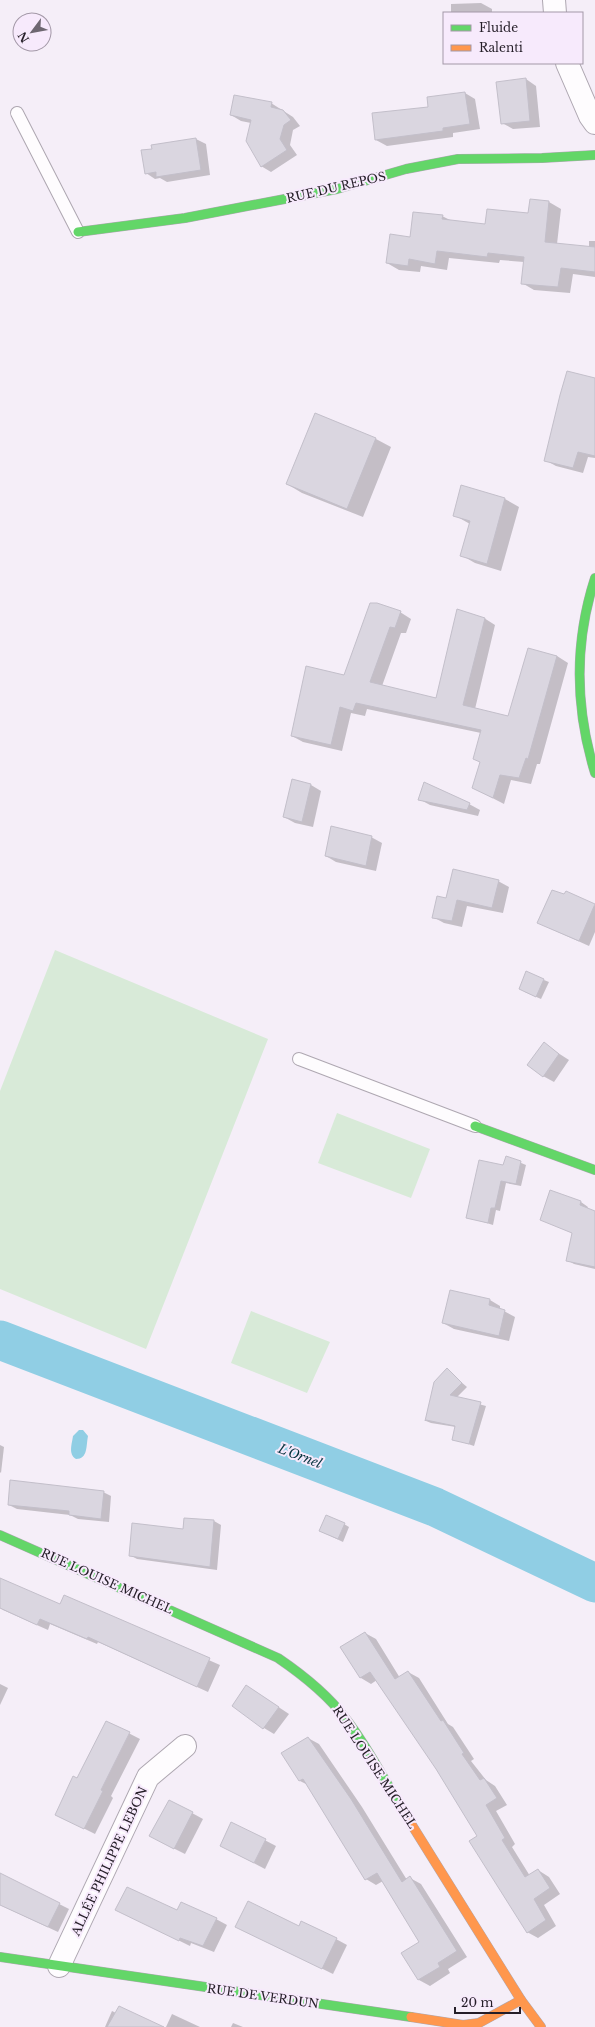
<svg xmlns="http://www.w3.org/2000/svg" width="595" height="2027" font-family="'Libre Baskerville',serif">
<style>
.green{fill:#d8ead8}
.water{fill:#90cee4}
.shadow{fill:#0003}
.lines{fill:none;stroke-linecap:round;stroke-linejoin:round}
.river{stroke:#90cee4;stroke-width:39}
.building{fill:#dad6e0;stroke:#c3bfca}
.lane-casing{stroke:#aea7b1;stroke-width:14}
.street-casing{stroke:#aea7b1;stroke-width:24}
.fast-casing{stroke:#aea7b1;stroke-width:10}
.slow-casing{stroke:#aea7b1;stroke-width:10}
.lane{stroke:#fefcfe;stroke-width:12}
.street{stroke:#fefcfe;stroke-width:22}
.fast{stroke:#63d668;stroke-width:9}
.slow{stroke:#ff974d;stroke-width:9}
.labels{text-anchor:middle;dominant-baseline:central;stroke-width:4;stroke-linejoin:round;paint-order:stroke}
.street-label{font-size:12px;fill:#251e28;stroke:#f7eafc}
.water-label{font-size:13px;font-style:italic;fill:#04323d;stroke:#f7eafc}
</style>
<rect width="100%" height="100%" fill="#f5eef8"/>
<!-- green -->
<g class="green">
<polygon points="55,950 268,1039 146,1349 0,1289 0,1091"/>
<polygon points="337,1113 430,1149 411,1198 318,1163"/>
<polygon points="251,1311 330,1342 307,1393 231,1363"/>
</g>
<!-- water -->
<path class="water" d="M79,1430h4l5,6c-2,10 0,23 -12,23 -8,-5 -4,-15 -3,-23z"/>
<!-- shadow -->
<g class="shadow">
<polygon points="481,3 492,9 492,13 451,13 451,4"/>
<polygon points="526,79 536,86 540,127 513,129 502,123"/>
<polygon points="465,93 475,99 480,129 453,133 453,137 387,146 376,140 429,108"/>
<polygon points="271,103 293,117 300,126 293,130 290,145 297,155 271,172 261,166 251,123 241,121 231,115"/>
<polygon points="196,139 206,144 210,175 167,182 160,178 155,179 146,173 153,149 152,145"/>
<polygon points="531,200 549,202 561,209 557,244 589,248 589,241 595,241 595,277 573,274 570,293 534,290 522,283 524,262 500,260 499,263 449,258 447,270 421,266 420,272 399,270 387,263 411,238 442,216 452,221 486,225 529,214"/>
<polygon points="316,414 376,439 391,447 363,517 302,493 287,484"/>
<polygon points="595,420 595,458 588,457 583,473 556,466 545,460"/>
<polygon points="462,487 505,499 519,507 501,571 475,563 461,555 470,524 454,515"/>
<polygon points="400,612 411,619 406,633 401,633 382,686 437,700 484,618 495,625 475,709 509,717 528,649 557,656 568,663 540,764 537,764 531,784 511,780 504,804 473,788 481,762 481,733 367,709 365,716 351,713 342,751 303,742 292,736"/>
<polygon points="311,785 321,791 313,827 295,823 284,817"/>
<polygon points="419,799 469,804 480,810 478,816 430,805"/>
<polygon points="371,837 382,843 376,871 336,862 326,856"/>
<polygon points="498,881 509,887 503,913 467,906 462,927 444,923 433,917 447,899"/>
<polygon points="566,892 595,906 595,932 589,946 549,928"/>
<polygon points="544,980 549,982 541,999 525,992"/>
<polygon points="544,1044 569,1060 554,1082 543,1076"/>
<polygon points="507,1157 526,1165 521,1186 506,1183 500,1211 496,1210 493,1225 467,1217 504,1166"/>
<polygon points="550,1191 581,1202 588,1207 587,1209 595,1212 595,1269 574,1264 567,1260 573,1233 541,1219"/>
<polygon points="490,1300 500,1306 500,1309 515,1317 509,1341 454,1329 443,1323"/>
<polygon points="447,1370 467,1387 456,1398 486,1406 474,1446 453,1439 456,1427 431,1423 426,1421 435,1383"/>
<polygon points="0,1445 4,1447 1,1473 0,1472"/>
<polygon points="103,1492 111,1496 109,1522 78,1519 70,1515 17,1509 9,1505"/>
<polygon points="184,1519 214,1521 221,1525 217,1570 137,1559 130,1555 183,1530"/>
<polygon points="344,1524 349,1527 343,1542 320,1531"/>
<polygon points="0,1588 61,1605 65,1597 220,1665 208,1692 98,1642 97,1644 50,1624 48,1630 3,1610 0,1608"/>
<polygon points="365,1633 376,1639 400,1678 408,1672 419,1678 448,1724 453,1727 474,1759 471,1761 486,1780 495,1786 507,1805 496,1811 515,1844 512,1847 530,1876 538,1870 549,1877 560,1894 544,1905 556,1926 538,1938 527,1932 479,1836 407,1722 377,1680 371,1684 361,1678 341,1648"/>
<polygon points="0,1684 8,1688 0,1705"/>
<polygon points="247,1686 289,1714 274,1734 264,1728"/>
<polygon points="107,1722 140,1739 111,1796 113,1798 95,1834 67,1820 77,1779"/>
<polygon points="308,1738 319,1744 362,1807 407,1880 410,1878 421,1884 467,1957 448,1969 450,1973 430,1986 419,1980 403,1954 421,1942 383,1881 376,1885 366,1879 308,1785 300,1781 283,1753"/>
<polygon points="192,1813 203,1819 185,1854 161,1842"/>
<polygon points="232,1823 276,1846 265,1869 231,1851"/>
<polygon points="0,1874 69,1909 58,1932 0,1905"/>
<polygon points="117,1910 178,1912 216,1919 227,1925 214,1952 191,1943 190,1946"/>
<polygon points="237,1927 300,1927 336,1939 347,1945 333,1974"/>
<polygon points="112,2011 116,2013 157,2027 105,2027"/>
<polygon points="172,2014 200,2027 166,2027"/>
<polygon points="233,2023 243,2027 231,2027"/>
</g>
<g class="lines">
<!-- river -->
<polyline class="river" points="0,1340 435,1507 595,1583"/>
</g>
<!-- building -->
<g class="building">
<polygon points="526,78 530,121 501,124 496,82"/>
<polygon points="465,92 470,124 443,128 443,131 375,140 372,113 428,107 427,97"/>
<polygon points="234,95 272,102 271,107 283,110 291,120 284,125 280,139 287,150 261,167 246,141 251,120 230,115"/>
<polygon points="196,138 201,170 156,177 156,172 145,174 141,150 152,149 151,145"/>
<polygon points="530,199 549,201 545,242 595,247 595,272 561,268 558,287 521,284 524,257 488,253 487,257 437,251 435,264 409,259 408,266 386,263 390,234 410,237 413,212 443,215 442,219 485,224 487,209 528,213"/>
<polygon points="567,371 595,378 595,456 578,452 573,468 544,461 560,395"/>
<polygon points="315,413 376,438 347,509 286,484"/>
<polygon points="461,485 505,498 487,564 460,556 470,521 453,516"/>
<polygon points="370,603 377,603 401,611 395,628 390,627 370,682 436,698 457,609 485,618 463,705 508,716 528,648 557,656 528,759 526,758 519,778 500,775 493,798 472,788 480,762 473,759 481,730 356,703 353,711 340,707 331,745 291,736 306,666 344,675"/>
<polygon points="292,779 311,784 302,822 283,817"/>
<polygon points="424,782 470,803 467,810 418,800"/>
<polygon points="331,826 372,836 366,866 325,856"/>
<polygon points="453,869 499,880 492,908 457,900 452,921 432,918 437,896 446,898"/>
<polygon points="552,890 564,894 566,891 595,904 579,941 537,923"/>
<polygon points="526,971 544,979 536,997 519,989"/>
<polygon points="544,1042 559,1054 543,1077 527,1065"/>
<polygon points="506,1156 521,1161 516,1184 501,1181 495,1208 491,1208 488,1223 466,1218 479,1160 503,1165"/>
<polygon points="550,1190 581,1201 580,1205 595,1211 595,1267 566,1261 572,1233 540,1220"/>
<polygon points="450,1290 490,1299 489,1305 505,1310 499,1336 442,1323"/>
<polygon points="447,1368 462,1383 450,1395 481,1402 469,1444 452,1440 455,1426 426,1420 425,1421 434,1382"/>
<polygon points="10,1480 104,1491 101,1519 69,1515 69,1511 8,1505"/>
<polygon points="326,1515 345,1523 338,1539 319,1531"/>
<polygon points="184,1518 214,1520 210,1567 129,1556 132,1523 183,1529"/>
<polygon points="0,1578 60,1604 64,1595 210,1658 197,1687 88,1637 87,1639 40,1619 37,1625 0,1608"/>
<polygon points="365,1632 395,1679 408,1671 441,1721 443,1720 464,1753 462,1754 480,1780 484,1778 497,1798 486,1805 505,1838 502,1840 525,1877 538,1869 550,1888 534,1899 546,1920 527,1933 469,1841 477,1836 436,1769 370,1672 360,1678 340,1647"/>
<polygon points="246,1685 279,1707 263,1729 232,1706"/>
<polygon points="106,1721 130,1732 101,1790 103,1791 84,1829 55,1815 73,1776 77,1778"/>
<polygon points="308,1737 351,1799 402,1882 410,1876 457,1951 438,1963 440,1967 418,1980 401,1953 419,1942 377,1873 365,1880 303,1779 299,1781 281,1753"/>
<polygon points="169,1800 193,1812 174,1849 149,1836"/>
<polygon points="231,1822 266,1839 254,1863 220,1846"/>
<polygon points="0,1873 60,1903 48,1927 0,1905"/>
<polygon points="127,1887 177,1910 181,1902 217,1918 203,1946 180,1938 179,1941 115,1910"/>
<polygon points="248,1901 299,1926 301,1921 337,1938 322,1969 235,1927"/>
<polygon points="119,2006 164,2027 107,2027"/>
</g>
<g class="lines">
<!-- lane casing -->
<g class="lane-casing">
<g id="lane">
<polyline points="17,113 78,232"/>
<polyline points="299,1059 475,1126"/>
</g>
</g>
<!-- street casing -->
<g class="street-casing">
<g id="street">
<polyline points="554,0 555,13"/>
<polyline points="567,63 590,116 595,123"/>
<polyline points="59,1966 148,1777 185,1746"/>
</g>
</g>
<!-- fast casing -->
<g class="fast-casing">
<g id="fast">
<polyline points="78,232 185,218 337,189 406,169 458,159 542,158 595,155"/>
<path d="M595,578c-21,65 -20,130 0,195"/>
<polyline points="475,1126 595,1170"/>
<path d="M0,1535l278,123c25,17 50,37 68,61 21,27 37,58 54,87"/>
<polyline points="0,1957 411,2017"/>
</g>
</g>
<!-- slow casing -->
<g class="slow-casing">
<g id="slow">
<polyline points="400,1806 521,2000 541,2027"/>
<polyline points="411,2017 463,2025 479,2023 521,2000"/>
</g>
</g>
<!-- lane -->
<use href="#lane" class="lane"/>
<!-- street -->
<use href="#street" class="street"/>
<!-- fast -->
<use href="#fast" class="fast"/>
<!-- slow -->
<use href="#slow" class="slow"/>
</g>
<g class="labels">
<!-- street labels -->
<g class="street-label">
<text transform="translate(336 187) rotate(-13)">RUE DU REPOS</text>
<text transform="translate(107 1581) rotate(24)">RUE LOUISE MICHEL</text>
<text transform="translate(375 1767) rotate(57)">RUE LOUISE MICHEL</text>
<text transform="translate(109 1861) rotate(-65)">ALLÉE PHILIPPE LEBON</text>
<text transform="translate(263 1996) rotate(8)">RUE DE VERDUN</text>
</g>
<!-- water labels -->
<g class="water-label">
<text transform="translate(300 1456) rotate(21)">L'Ornel</text>
</g>
</g>
<!-- legend -->
<rect x="443" y="12" width="140" height="52" fill="#f7eafc" stroke="#a398a7"/>
<rect x="451" y="25" width="20" height="6" fill="#63d668" stroke="#a398a7"/>
<text x="479" y="32" font-size="12" fill="#251e28">Fluide</text>
<rect x="451" y="45" width="20" height="6" fill="#ff974d" stroke="#a398a7"/>
<text x="479" y="52" font-size="12" fill="#251e28">Ralenti</text>
<!-- north arrow -->
<g transform="translate(32 32) rotate(238)"><circle r="19" fill="#f7eafc" stroke="#a398a7"/>
<path d="M0-3L7 15L0 10L-7 15Z" fill="#6e6771"/>
<text y="-6" font-size="11" font-weight="bold" text-anchor="middle" fill="#251e28">N</text>
</g>
<!-- scale -->
<path d="M455 2007v6h65v-6" fill="none" stroke="#251e28" stroke-width="2"/>
<text x="461" y="2007" font-size="12" fill="#251e28" stroke="#f7eafc" stroke-width="3" paint-order="stroke">20 m</text>
</svg>
